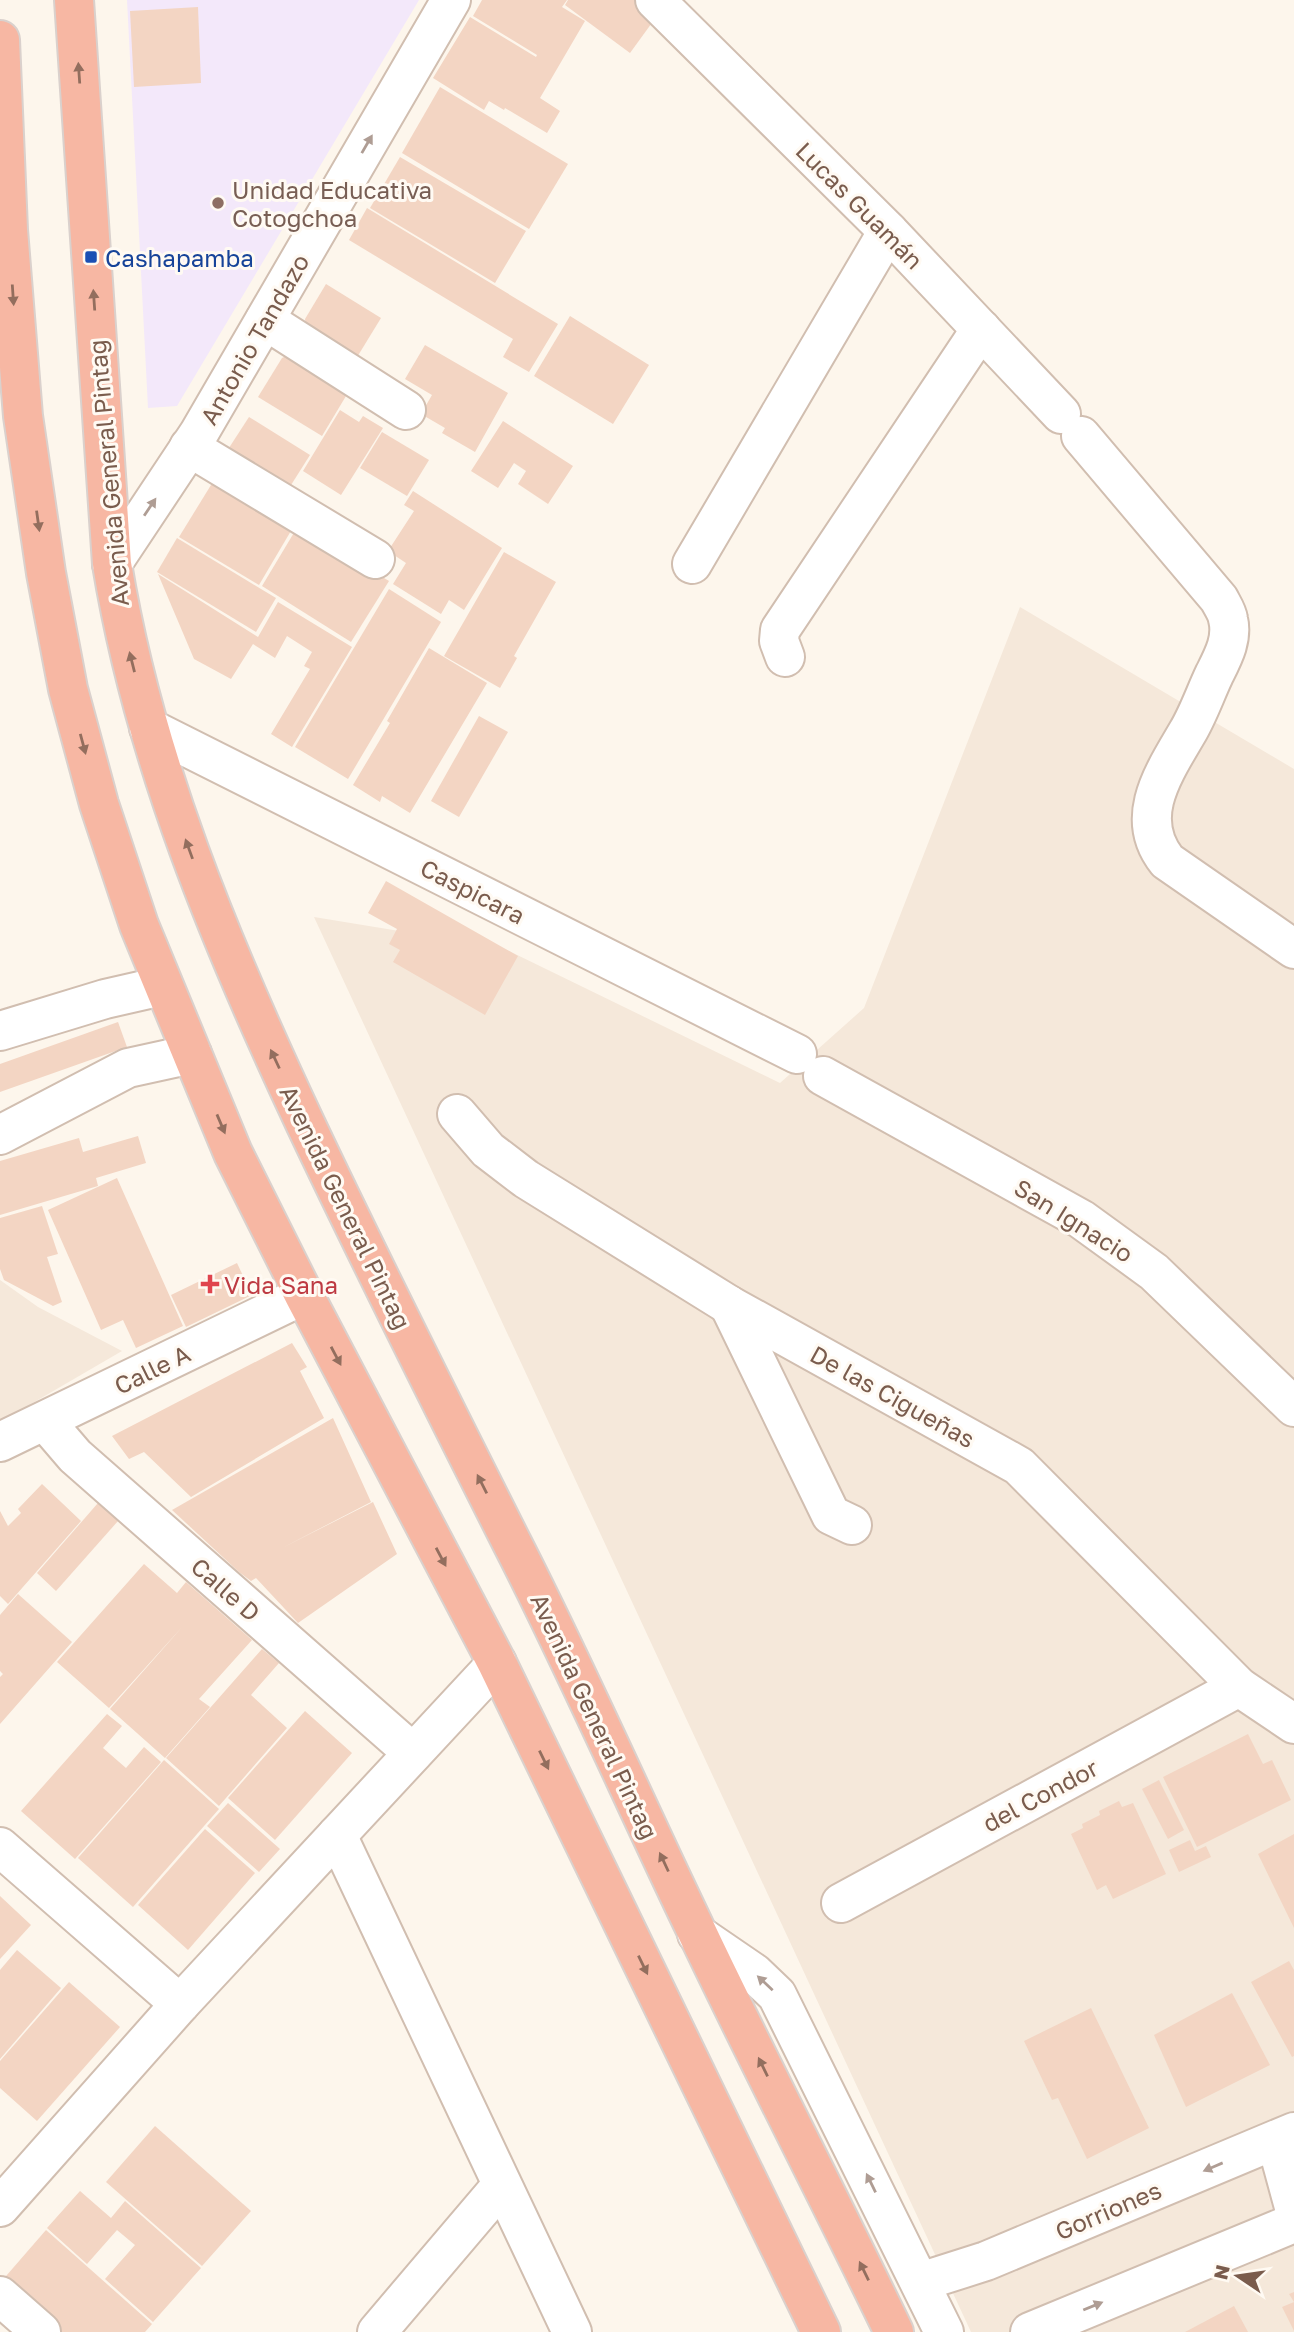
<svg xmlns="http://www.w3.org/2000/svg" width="1294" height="2332" font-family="'Golos Text',sans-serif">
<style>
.residential{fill:#f5e8da}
.education{fill:#f3e8fa}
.building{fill:#f3d5c3}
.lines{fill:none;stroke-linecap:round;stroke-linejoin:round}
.minor-casing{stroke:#d1beb0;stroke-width:42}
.highway-casing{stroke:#dad1cd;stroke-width:42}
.minor{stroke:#fff;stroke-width:38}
.highway{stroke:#f7b7a3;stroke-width:38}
.oneway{fill:#936e5e}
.oneway2{fill:#af9d94}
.education-dot{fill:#8d6e63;stroke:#fffaf3;stroke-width:2.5}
.transit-dot{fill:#1a4fb4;stroke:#fffaf3;stroke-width:2.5}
.health-dot{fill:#e0444e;stroke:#fffaf3;stroke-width:2.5}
.labels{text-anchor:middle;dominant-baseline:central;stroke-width:6;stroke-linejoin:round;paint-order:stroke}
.education-label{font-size:24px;fill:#785e54;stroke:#fffaf3;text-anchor:start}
.street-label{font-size:24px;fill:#7a5c4d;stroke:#fffaf3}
.transit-label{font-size:24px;fill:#164399;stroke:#fffaf3;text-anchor:start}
.health-label{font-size:24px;fill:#be3a42;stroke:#fffaf3;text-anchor:start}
</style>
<rect width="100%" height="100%" fill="#fdf6ec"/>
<!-- residential -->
<g class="residential">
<polygon points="1020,607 1294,769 1294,2332 971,2332 314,917 503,948 780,1083 864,1008"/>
<polygon points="0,1280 38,1307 122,1351 0,1422"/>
</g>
<!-- education -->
<polygon class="education" points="127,0 419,0 177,406 148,408"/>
<!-- building -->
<g class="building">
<polygon points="482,0 567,0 562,7 585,21 540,98 560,111 547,133 505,108 504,110 489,101 484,110 433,78 470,17 536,57 537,55 473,16"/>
<polygon points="568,0 638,0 654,20 630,53 565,5"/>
<polygon points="198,7 201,83 134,87 130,11"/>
<polygon points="440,87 568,164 529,229 402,153"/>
<polygon points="400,157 526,231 495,283 370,208"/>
<polygon points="367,208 558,324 529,372 503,357 513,339 349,240"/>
<polygon points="326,284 381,318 351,367 307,335 305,319"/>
<polygon points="570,316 649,365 613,424 534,376"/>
<polygon points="425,345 508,393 475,452 442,433 445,428 421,414 432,395 405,379"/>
<polygon points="290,354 352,386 322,436 258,397 282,358"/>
<polygon points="340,410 359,422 363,416 383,428 341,495 303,471"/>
<polygon points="249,417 310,455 286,493 225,454"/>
<polygon points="503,421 573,466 548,504 518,484 526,471 514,463 498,488 471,471"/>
<polygon points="382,432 429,460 407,496 360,468"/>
<polygon points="219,472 298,519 259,585 179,537"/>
<polygon points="413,491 502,548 464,610 449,600 441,614 393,584 406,563 388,551 414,511 404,505"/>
<polygon points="298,526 389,581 351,642 262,586"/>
<polygon points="177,538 276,598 256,632 157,572"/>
<polygon points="504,552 556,582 514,656 517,658 500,688 444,656"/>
<polygon points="158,574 258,637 278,602 352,647 292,747 271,734 310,669 304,666 312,652 287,636 275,658 253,644 231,679 194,659"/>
<polygon points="389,589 441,622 348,779 295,747"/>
<polygon points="429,648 487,683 410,813 382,796 380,802 353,785 390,723 387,721"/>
<polygon points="479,716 508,732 459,817 431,801"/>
<polygon points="386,881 518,956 485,1015 393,962 400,950 389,944 397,929 368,913"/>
<polygon points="118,1022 127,1047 0,1092 0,1064"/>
<polygon points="138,1136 146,1163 96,1178 98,1186 0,1215 0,1161 79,1138 83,1152"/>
<polygon points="117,1178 183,1326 136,1348 123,1320 101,1330 48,1210"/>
<polygon points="42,1206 58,1254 47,1257 62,1302 53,1306 4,1280 0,1269 0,1218"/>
<polygon points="237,1263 252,1295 186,1327 171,1295"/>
<polygon points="292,1343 307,1367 300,1371 324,1418 191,1497 144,1452 129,1459 112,1436"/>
<polygon points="333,1418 371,1502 282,1548 373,1502 397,1554 298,1623 256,1578 251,1581 239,1572 172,1510"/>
<polygon points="42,1484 81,1521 8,1604 0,1596 0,1511 8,1526 21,1513 18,1509"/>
<polygon points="98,1503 118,1521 56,1591 37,1573"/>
<polygon points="144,1564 177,1593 186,1582 252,1640 199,1699 210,1707 165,1758 110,1709 183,1626 109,1708 57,1662"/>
<polygon points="18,1594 72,1642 0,1724 0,1677 3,1674 0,1671 0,1615"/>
<polygon points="262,1649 279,1663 251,1695 287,1728 219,1806 166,1758"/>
<polygon points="305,1711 352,1753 275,1840 228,1798"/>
<polygon points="107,1714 122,1726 103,1748 126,1768 144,1747 161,1762 75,1859 21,1811"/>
<polygon points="1248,1734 1263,1764 1272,1760 1291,1800 1197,1847 1163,1777"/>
<polygon points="164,1760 219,1809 133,1907 78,1858"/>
<polygon points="1159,1780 1184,1830 1168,1839 1142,1789"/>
<polygon points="1119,1801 1122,1807 1133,1803 1166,1874 1113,1899 1106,1885 1097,1890 1071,1834 1083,1828 1082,1824 1100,1815 1099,1811"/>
<polygon points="228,1803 280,1849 259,1872 207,1826"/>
<polygon points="205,1829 255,1873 188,1950 138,1905"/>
<polygon points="1294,1834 1294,1928 1258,1854"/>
<polygon points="1190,1840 1195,1851 1206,1846 1211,1857 1179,1872 1169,1850"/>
<polygon points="0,1896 31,1925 0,1959"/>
<polygon points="17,1950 61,1988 0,2059 0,1970"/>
<polygon points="1289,1961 1294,1970 1294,2056 1292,2057 1251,1982"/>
<polygon points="69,1982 120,2027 37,2121 0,2088 0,2061"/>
<polygon points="1232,1993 1270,2065 1186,2107 1154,2035"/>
<polygon points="1091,2008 1149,2128 1087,2159 1058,2098 1052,2100 1024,2041"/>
<polygon points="155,2126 251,2211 202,2266 106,2182"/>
<polygon points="80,2191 111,2218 125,2201 201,2268 153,2322 105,2279 135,2245 117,2230 87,2264 47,2228"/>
<polygon points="46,2230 152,2324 145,2332 49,2332 0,2283"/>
<polygon points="1294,2292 1294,2331 1282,2307 1294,2302 1289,2294"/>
<polygon points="1234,2306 1248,2332 1185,2332"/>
</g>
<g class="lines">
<!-- minor casing -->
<g class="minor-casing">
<g id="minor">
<polyline points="655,0 888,231 1061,414"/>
<polyline points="265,320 406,410"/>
<path d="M1081,436l138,163c3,6 8,13 9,20 5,20 -5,38 -14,56 -9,19 -16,40 -27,58 -24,41 -54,85 -20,128l127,88"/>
<polyline points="189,447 375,559"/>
<polyline points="112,564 199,433 451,0"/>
<polyline points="692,564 888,231"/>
<polyline points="785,657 779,641 780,630 981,329"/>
<polyline points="149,728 797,1054"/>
<polyline points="0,1031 105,999 162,986"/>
<polyline points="823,1076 1081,1219 1154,1272 1294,1407"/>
<polyline points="457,1114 488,1150 526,1179 729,1305 1019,1466 1239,1687 1294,1724"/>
<polyline points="0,1135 128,1068 192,1054"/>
<polyline points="729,1305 831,1515 852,1525"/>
<polyline points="45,1421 75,1456 413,1753"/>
<polyline points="0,1442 304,1295"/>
<polyline points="337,1835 572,2332"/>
<polyline points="0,1847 180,2004"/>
<polyline points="841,1903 1239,1687"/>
<polyline points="697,1934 754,1973 777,1995 944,2332"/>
<polyline points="1276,2141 1294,2207"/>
<polyline points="0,2207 180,2004 497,1663"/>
<polyline points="920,2282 986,2261 1294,2132"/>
<polyline points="0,2296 41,2332"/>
<polyline points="377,2332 501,2186"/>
<polyline points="1030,2332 1294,2223"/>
</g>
</g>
<!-- highway casing -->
<g class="highway-casing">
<g id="highway">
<path d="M74,0l38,564c32,196 109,380 193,559 67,142 137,281 207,420 65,127 122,258 184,387 64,135 133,267 198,402"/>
<polyline points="0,40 8,230 23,416 46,573 68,689 99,804 139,925 233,1153 304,1295 497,1663 821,2332"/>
</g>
</g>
<!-- minor -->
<use href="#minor" class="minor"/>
<!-- highway -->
<use href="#highway" class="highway"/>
</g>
<!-- one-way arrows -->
<defs><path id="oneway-solid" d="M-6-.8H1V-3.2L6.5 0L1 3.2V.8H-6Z" transform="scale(1.75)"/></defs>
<g class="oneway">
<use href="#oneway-solid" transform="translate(79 73) rotate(-94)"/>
<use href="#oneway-solid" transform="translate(13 295) rotate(86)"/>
<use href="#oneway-solid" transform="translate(94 300) rotate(-94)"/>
<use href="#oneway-solid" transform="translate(38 521) rotate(82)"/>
<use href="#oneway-solid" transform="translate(132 662) rotate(-104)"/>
<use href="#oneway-solid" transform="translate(83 744) rotate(75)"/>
<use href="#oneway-solid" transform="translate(189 849) rotate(-110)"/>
<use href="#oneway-solid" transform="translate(275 1059) rotate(-115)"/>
<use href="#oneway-solid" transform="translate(221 1124) rotate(67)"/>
<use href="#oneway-solid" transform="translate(336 1356) rotate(62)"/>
<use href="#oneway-solid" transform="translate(482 1484) rotate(-117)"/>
<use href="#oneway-solid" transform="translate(441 1557) rotate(62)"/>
<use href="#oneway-solid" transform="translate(544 1760) rotate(64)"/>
<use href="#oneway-solid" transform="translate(664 1862) rotate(-115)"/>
<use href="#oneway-solid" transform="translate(643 1965) rotate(64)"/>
<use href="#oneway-solid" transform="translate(763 2067) rotate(-116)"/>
<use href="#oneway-solid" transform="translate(864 2271) rotate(-116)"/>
</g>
<g class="oneway2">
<use href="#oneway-solid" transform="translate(367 144) rotate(-60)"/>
<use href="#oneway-solid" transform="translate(150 507) rotate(-56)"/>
<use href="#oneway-solid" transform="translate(765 1983) rotate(-137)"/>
<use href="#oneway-solid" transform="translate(1213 2167) rotate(157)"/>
<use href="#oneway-solid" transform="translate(871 2183) rotate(-116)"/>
<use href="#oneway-solid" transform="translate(1093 2306) rotate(-22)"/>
</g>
<!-- markers -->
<circle class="education-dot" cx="218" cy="203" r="7"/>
<rect class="transit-dot" x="84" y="250" width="14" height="14" rx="3.5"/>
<path class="health-dot" d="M206.5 1273.5h7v7h7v7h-7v7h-7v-7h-7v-7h7z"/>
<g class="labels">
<!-- education labels -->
<g class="education-label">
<text x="232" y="189">Unidad Educativa<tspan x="232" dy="28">Cotogchoa</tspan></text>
</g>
<!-- street labels -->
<g class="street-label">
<text transform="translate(860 205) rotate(45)">Lucas Guamán</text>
<text transform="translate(254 339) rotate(-60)">Antonio Tandazo</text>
<text transform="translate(108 473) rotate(-95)">Avenida General Pintag</text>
<text transform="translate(473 891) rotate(27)">Caspicara</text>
<text transform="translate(346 1207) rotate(64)">Avenida General Pintag</text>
<text transform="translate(1074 1220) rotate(32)">San Ignacio</text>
<text transform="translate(152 1369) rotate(-26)">Calle A</text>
<text transform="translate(893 1396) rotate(29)">De las Cigueñas</text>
<text transform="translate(226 1589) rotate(41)">Calle D</text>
<text transform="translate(595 1716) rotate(65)">Avenida General Pintag</text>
<text transform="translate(1040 1795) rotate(-28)">del Condor</text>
<text transform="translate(1108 2210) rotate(-23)">Gorriones</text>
</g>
<!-- transit labels -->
<g class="transit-label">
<text x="105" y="257">Cashapamba</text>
</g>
<!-- health labels -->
<g class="health-label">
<text x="224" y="1284">Vida Sana</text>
</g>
</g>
<!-- north arrow -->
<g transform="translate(1238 2276) rotate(283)" stroke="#fffaf3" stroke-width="5" paint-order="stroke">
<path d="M0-5L12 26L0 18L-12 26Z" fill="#7a5c4d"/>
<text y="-10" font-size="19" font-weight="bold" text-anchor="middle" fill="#7a5c4d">N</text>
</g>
</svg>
